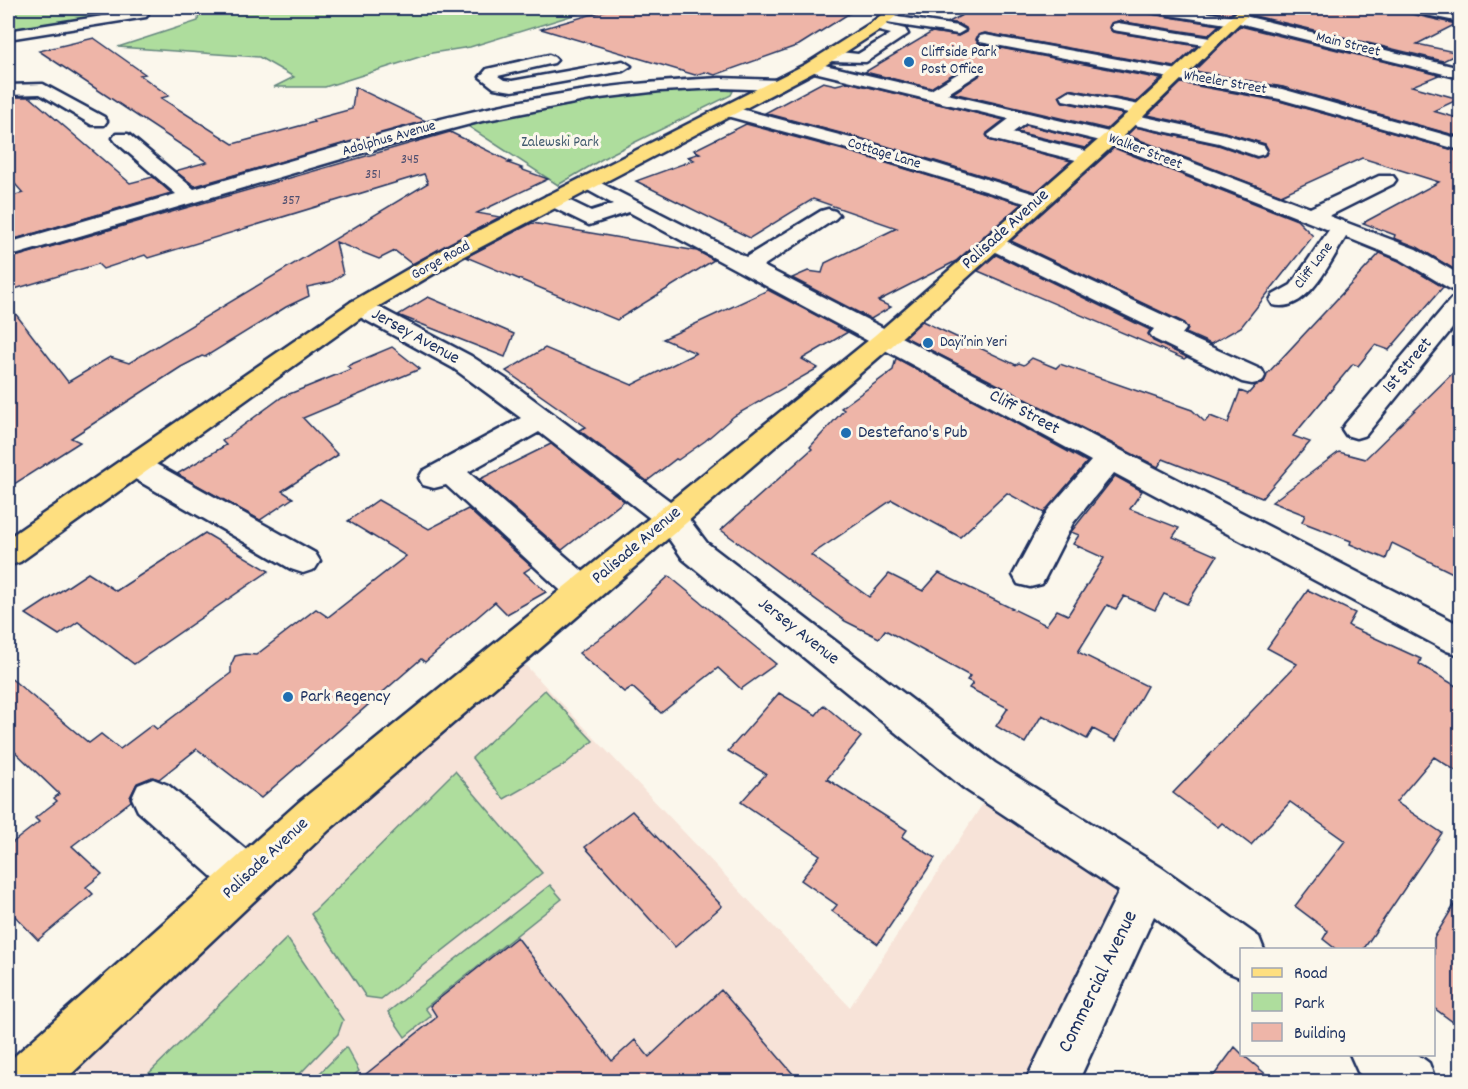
<svg xmlns="http://www.w3.org/2000/svg" width="1468" height="1089" font-family="Dekko,sans-serif">
<rect width="100%" height="100%" fill="#fbf7ec"/>
<filter id="ink" filterUnits="userSpaceOnUse"><feTurbulence type="fractalNoise" baseFrequency=".0167" numOctaves="2"/><feDisplacementMap in="SourceGraphic" scale="12" xChannelSelector="R" yChannelSelector="G"/><feConvolveMatrix kernelMatrix="1 2 1 2 8 2 1 2 1" color-interpolation-filters="sRGB"/></filter>
<g filter="url(#ink)">
<path fill="#f7e3d8" d="M512,651L850,1007L995,785L1146,883L1051,1081L24,1082Z"/>
<path fill="#aedd9d" stroke="#64867e" stroke-width="1.5" d="M8,8H586L580,13L470,47L432,53L325,87H274L294,77L259,57L118,47L198,21L199,9H153L8,35Z
M710,88L733,91L731,95L609,155L558,185L466,125L630,94Z
M545,690L593,741L564,765L504,799L472,758Z
M455,771L542,873L381,999L366,997L311,914Z
M550,885L562,899L425,1008L431,1016L405,1037L388,1012Z
M287,938L343,1020L338,1034L293,1081H141Z
M346,1047L359,1071L347,1081H312Z"/>
<path fill="#eeb5a8" stroke="#1b2f5e" stroke-width="1.5" d="M614,8H858L799,45L715,75L705,72L695,75L541,29Z
M975,8H1142L1151,14L1219,25L1208,35L1118,21L1111,23L1109,28L1113,32L1197,46L1174,67L985,33L978,35L976,40L980,44L1161,79L1136,102L1069,89L1059,95L1063,102L1123,114L1107,129L953,93L979,76L981,71L977,67H964L931,88L865,72L932,32L958,36L966,32V28L959,24L949,22Z
M1186,8H1238L1230,14Z
M1257,8H1403L1407,13L1456,24L1417,44L1459,53L1443,61L1251,15Z
M1240,26L1439,75L1412,86L1459,99L1433,111L1461,119V137L1283,87L1194,71Z
M94,38L145,74L140,75L169,96L161,98L233,144L314,122L312,120L352,109L355,87L426,121L195,186L175,171L207,162L39,51Z
M823,82L836,85L848,82L1004,120L987,133L989,140L1071,161L1036,192L863,139L765,113Z
M1181,83L1279,101L1461,152V267L1457,271L1417,247L1394,238L1395,235L1363,223L1439,182L1362,158L1281,195L1127,135L1135,127L1218,145L1256,158L1266,155L1268,149L1265,144L1224,132L1148,115Z
M8,97H30L130,183L153,177L171,193L8,241V197L23,193L8,176Z
M746,124L847,151L1021,204L956,261L878,301L891,307L871,319L792,278L808,271L822,273L825,263L897,228L813,199L750,238L636,181L694,160L688,157L700,153L694,150Z
M1026,125L1093,141L1085,148L1017,132Z
M450,132L511,162L508,163L522,168L520,169L548,179L477,213L500,217L412,264L395,251L379,259L336,242L343,274L331,282L307,287L309,296L286,307L205,357L202,356L181,367L71,438L80,442L8,488V304L68,382L110,357L129,363L428,183L424,174L148,258L145,255L103,269L98,264L8,291V259Z
M1114,148L1297,220L1313,236L1241,327L1211,344L1186,333L1188,329L1183,322L1011,241Z
M532,223L697,251L714,260L617,320L466,257Z
M1380,253L1399,261L1443,287L1389,350L1375,345L1358,366L1353,364L1293,436L1310,442L1262,498L1163,459L1158,467L905,337L922,321L1016,365L1019,363L1024,365L1032,358L1056,368L1060,364L1192,410L1205,422L1210,416L1228,423L1240,391L1248,394L1256,385L1264,383L1267,374Z
M996,255L1150,330L1148,334L1153,341L1187,357L1184,359L978,271Z
M768,290L848,332L802,359L818,368L734,416L705,441L678,460L676,459L647,481L579,430L586,427L506,371L545,348L632,385L696,353L663,339Z
M428,297L514,334L505,357L398,315Z
M392,347L420,369L303,418L338,455L282,491L293,498L260,520L177,474L226,445L222,441L282,397L351,369L347,366Z
M896,358L1087,462L1044,513L1007,493L960,537L892,500L811,555L869,597L889,574L923,591L939,573L1046,625L1057,610L1068,615L1104,558L1073,544L1079,535L1071,532L1115,476L1142,491L1130,509L1179,528L1173,537L1217,556L1187,604L1164,594L1155,610L1124,596L1116,609L1107,605L1078,652L1147,686L1116,741L1093,729L1087,739L1042,715L1025,743L996,726L1008,708L969,688L973,683L967,680L970,676L885,630L879,638L845,621L721,530L812,449L810,447L844,410L841,408L893,370Z
M1461,365V577L1392,543L1386,559L1350,544L1351,541L1302,522L1305,515L1272,502L1339,452L1365,459Z
M551,444L624,501L562,550L480,479Z
M378,500L429,529L468,509L532,567L524,572L546,592L507,614L495,602L425,662L421,659L261,798L197,749L159,779L152,777L137,783L130,797L131,801L72,846L102,874L86,887L93,894L38,940L8,909V846L39,822L35,818L57,801L54,798L59,794L8,745V676L89,743L101,734L120,749L152,725L157,729L231,673V665L235,656L245,654L256,655L316,609L328,617L406,556L348,521Z
M205,533L269,571L134,664L78,622L59,635L26,614L88,573L116,591Z
M669,576L776,664L741,689L718,668L661,713L632,687L624,692L579,653L611,630Z
M1308,590L1355,613L1348,625L1351,627L1421,659L1419,664L1461,689V774L1434,757L1396,802L1442,833L1363,950H1337L1323,939L1328,931L1295,906L1345,841L1290,802L1251,845L1222,823L1218,827L1173,793L1297,664L1267,648Z
M779,693L816,715L824,705L861,737L827,779L907,830L902,837L935,858L878,944L832,911L837,905L801,880L820,855L741,802L766,774L728,751Z
M632,811L722,906L675,947L585,847Z
M1461,894V1028L1434,1008V938Z
M517,937L612,1061L635,1040L649,1057L721,990L800,1082H356L437,1017L430,1006Z
M1235,1047L1242,1054L1275,1082H1209Z"/>
<g fill="none" stroke-linecap="round" stroke-linejoin="round">
<defs>
<path id="minor" d="M1144,8H1174L1230,16L1236,14L1460,68V78L1239,23L1233,25L1151,12Z
M1405,8H1429L1460,14V22L1407,11Z
M141,10L146,11L148,14L146,17L8,39V31Z
M885,15L958,26L965,30L958,34L880,22L878,19Z
M876,22L905,29L908,34L866,62L830,61L822,56L830,51L858,54L891,34L871,29L869,26Z
M1118,23L1210,38L1217,42L1210,46L1113,30L1111,27L1113,24Z
M985,35L1282,89L1460,139V150L1280,99L980,42L978,39L980,36Z
M549,55L554,57L557,60L554,63L498,76L504,80L512,81L623,61L631,66L623,71L512,91L494,88L480,77L487,69Z
M812,62L931,90L965,69H977L979,72L977,75L947,94L1117,134L1310,208L1379,176H1393L1396,180L1393,184L1329,216L1416,249L1460,275V292L1452,290L1400,259L1346,237C1330,261 1308,314 1273,305L1270,300L1273,295L1291,285L1329,230L1105,142L1026,123L1012,133L1095,153L1097,157L1095,161L1088,163L991,139L988,135L1009,119L806,70L804,67Z
M720,78L780,80L788,85L780,90L720,88L660,91L600,98L482,121L372,150L8,257V243L176,194L116,142L113,138L116,134H128L194,189C328,150 463,106 601,88C641,83 680,80 720,78Z
M43,84L104,117L107,121L104,125H92L40,94L8,95V85Z
M1069,91L1139,105L1145,106L1148,110L1145,114L1139,115L1063,100L1061,96Z
M729,106L862,141L1045,197L1048,201L1045,205L1038,207L1031,205L848,149L723,115L720,111L723,107Z
M1131,114L1224,134L1264,146L1266,150L1264,154L1257,156L1219,143L1125,123L1122,119L1125,115Z
M589,177L746,257L821,211L828,209L835,211L839,215L835,219L763,266L1460,625V655L1447,651L1114,473L1073,523L1042,584L1030,587L1018,584L1013,575L1048,510L1091,461L629,212L589,225L546,204L543,200L546,196L553,194L560,196L591,211L613,204L582,187L579,183L582,179Z
M993,235L1182,324L1186,329L1182,334L1262,370L1265,376L1262,382L1252,384L1242,382L1154,339L1150,334L1154,329L985,247L982,242L985,237Z
M1460,297V319L1366,435L1356,438L1346,435L1342,429L1346,423L1451,299Z
M360,300L369,302L471,356L506,379L682,510L707,543L995,763L1162,868L1259,937L1264,950H1242V978L1225,971L1154,916L1078,1082H1025L1119,891L965,789L683,559L660,526L539,432L468,472L595,582L600,591L595,600L583,604L571,600L446,485L434,488L423,485L419,478L423,471L521,418L453,368L351,312L348,307L351,302Z
M134,455L145,458L315,553L320,561L315,569L303,573L291,569L123,472L119,465L123,458Z
M153,779L168,785L262,863L269,878L262,893L246,899L230,893L138,811L132,798L138,785Z
M1350,1054H1417L1429,1063L1436,1082H1369L1358,1072Z"/>
<path id="major" d="M890,8H905L881,29L818,70L462,257L369,312L20,562L8,566V538L351,302L446,247L806,64L871,23Z
M1241,8H1255L1117,142L893,345L329,830L63,1082H8V1062L299,802L875,335L1105,134Z"/>
</defs>
<use href="#minor" stroke="#1b2f5e" stroke-width="5"/>
<use href="#major" stroke="#1b2f5e" stroke-width="5"/>
<use href="#minor" fill="#fbf7ec" fill-rule="evenodd"/>
<use href="#major" fill="#fedf80" fill-rule="evenodd"/>
</g>
</g>
<g fill="#1f6fb2" stroke="#fbf7ec" stroke-width="2">
<circle cx="909" cy="62" r="6"/>
<circle cx="928" cy="343" r="6"/>
<circle cx="846" cy="433" r="6"/>
<circle cx="288" cy="697" r="6"/>
</g>
<g text-anchor="middle" dominant-baseline="central" stroke-width="6" stroke-linejoin="round" paint-order="stroke">
<g font-size="14" fill="#505070">
<text x="410" y="160">345</text>
<text x="373" y="175">351</text>
<text x="291" y="201">357</text>
</g>
<g font-size="15" fill="#1b2f5e" stroke="#fbf7ec">
<text transform="translate(1348 45) rotate(14)">Main Street</text>
<text transform="translate(1225 83) rotate(10)">Wheeler Street</text>
<text transform="translate(389 139) rotate(-16)">Adolphus Avenue</text>
<text transform="translate(1145 152) rotate(21)">Walker Street</text>
<text transform="translate(884 154) rotate(17)">Cottage Lane</text>
<text transform="translate(441 261) rotate(-29)">Gorge Road</text>
<text transform="translate(1314 266) rotate(-53)">Cliff Lane</text>
</g>
<g font-size="15" fill="#1b2f5e" stroke="#fbf7ec" text-anchor="start">
<text x="921" y="53">Cliffside Park<tspan x="921" dy="17">Post Office</tspan></text>
<text x="940" y="343">Dayi’nin Yeri</text>
</g>
<g font-size="15" fill="#405a6e" stroke="#fbf7ec">
<text x="560" y="143">Zalewski Park</text>
</g>
<g font-size="18" fill="#1b2f5e" stroke="#fbf7ec">
<text transform="translate(1006 230) rotate(-42)">Palisade Avenue</text>
<text transform="translate(415 337) rotate(29)">Jersey Avenue</text>
<text transform="translate(1408 366) rotate(-50)">1st Street</text>
<text transform="translate(1024 413) rotate(28)">Cliff Street</text>
<text transform="translate(637 546) rotate(-40)">Palisade Avenue</text>
<text transform="translate(798 632) rotate(38)">Jersey Avenue</text>
<text transform="translate(266 859) rotate(-43)">Palisade Avenue</text>
</g>
<g font-size="18" fill="#1b2f5e" stroke="#fbf7ec" text-anchor="start">
<text x="858" y="433">Destefano's Pub</text>
<text x="300" y="697">Park Regency</text>
</g>
<g font-size="21" fill="#1b2f5e" stroke="#fbf7ec">
<text transform="translate(1099 982) rotate(-64)">Commercial Avenue</text>
</g>
</g>
<rect width="1468" height="1089" fill="none" stroke="#fbf7ec" stroke-width="30"/>
<rect x="15" y="15" width="1438" height="1059" fill="none" stroke="#1b2f5e" stroke-width="2" filter="url(#ink)"/>
<rect x="1240" y="948" width="195" height="108" fill="#fbf7ec" stroke="#a1a7b3" stroke-width="1.5"/>
<rect x="1252" y="968" width="30" height="9" fill="#fedf80" stroke="#a1a7b3" stroke-width="1.5"/>
<text x="1294" y="978" font-size="18" fill="#1b2f5e">Road</text>
<rect x="1252" y="993" width="30" height="18" fill="#aedd9d" stroke="#a1a7b3" stroke-width="1.5"/>
<text x="1294" y="1008" font-size="18" fill="#1b2f5e">Park</text>
<rect x="1252" y="1023" width="30" height="18" fill="#eeb5a8" stroke="#a1a7b3" stroke-width="1.5"/>
<text x="1294" y="1038" font-size="18" fill="#1b2f5e">Building</text>
</svg>
